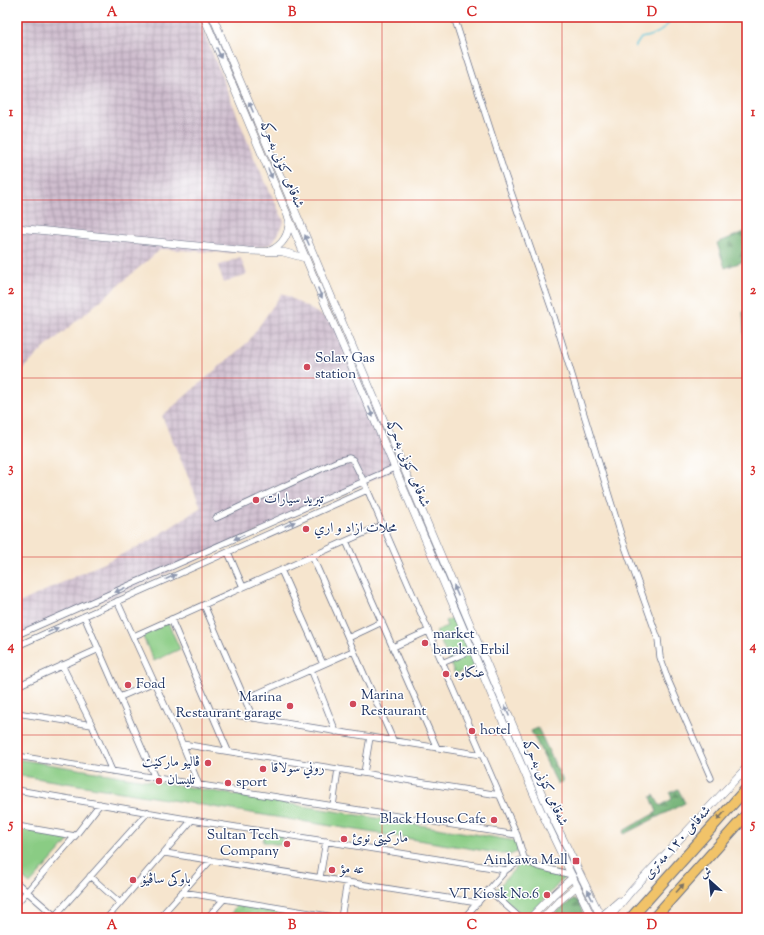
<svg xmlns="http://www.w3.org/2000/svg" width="764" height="935" font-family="'Sorts Mill Goudy',Amiri,serif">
<defs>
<pattern id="industrial-grid" width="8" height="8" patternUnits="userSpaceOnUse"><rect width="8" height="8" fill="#cfbdce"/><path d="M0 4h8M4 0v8" fill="none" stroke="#a79aaa"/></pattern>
<pattern id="forest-firs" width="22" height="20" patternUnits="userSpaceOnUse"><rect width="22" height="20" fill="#6fb072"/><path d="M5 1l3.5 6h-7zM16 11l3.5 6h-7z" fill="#5a9061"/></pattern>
<pattern id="garden-furrows" width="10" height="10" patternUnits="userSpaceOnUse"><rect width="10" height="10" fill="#8acc84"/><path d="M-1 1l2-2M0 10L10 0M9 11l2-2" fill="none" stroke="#70a66f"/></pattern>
</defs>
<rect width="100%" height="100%" fill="#fff"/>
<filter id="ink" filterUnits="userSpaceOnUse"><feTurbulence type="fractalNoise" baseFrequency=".025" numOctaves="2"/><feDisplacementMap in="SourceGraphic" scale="8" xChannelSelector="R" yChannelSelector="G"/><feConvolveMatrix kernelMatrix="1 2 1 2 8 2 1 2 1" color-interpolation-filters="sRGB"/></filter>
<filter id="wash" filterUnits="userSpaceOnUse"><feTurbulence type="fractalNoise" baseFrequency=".012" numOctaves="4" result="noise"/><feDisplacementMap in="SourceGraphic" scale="16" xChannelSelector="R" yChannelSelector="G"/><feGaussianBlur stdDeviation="0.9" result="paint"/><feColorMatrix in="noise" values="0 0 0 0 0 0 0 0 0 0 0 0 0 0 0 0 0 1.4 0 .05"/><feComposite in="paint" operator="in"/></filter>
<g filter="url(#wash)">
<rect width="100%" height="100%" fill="#f6e5ce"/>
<path fill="url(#industrial-grid)" d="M17,17H198L255,160L284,221L272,244L230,253L161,249L40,352L17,376Z
M240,257L247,274L224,283L218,266Z
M282,293L335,323L398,468L186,565L17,638V604L150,541L201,507L162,416L248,342Z"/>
<path fill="#8acc84" stroke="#527e71" d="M455,617L476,665L455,674L436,631L447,626L445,621Z
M168,623L180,649L154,661L142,635Z
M17,759L516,841L519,849L517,852L510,855L17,775Z
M17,828L71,838L30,884L17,873Z
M265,831L283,833L281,845L263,842Z
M518,865L567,874L528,918H526L495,891Z"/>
<path fill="url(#forest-firs)" stroke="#457068" d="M747,231V260L725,268L717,243Z
M747,311V363H746L743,312Z
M538,728L563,781L558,785L531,731Z
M678,789L685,803L624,834L623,831L657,812L651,797L654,795L660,806L672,799L670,793Z
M573,899L578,901L585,918H550L555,913Z"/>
<path fill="url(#garden-furrows)" stroke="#527e71" d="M236,905L300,915L297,918H229Z"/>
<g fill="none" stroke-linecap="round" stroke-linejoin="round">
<path stroke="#5fc7dc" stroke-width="1.5" d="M635,47L641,38C656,35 665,31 672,17"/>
</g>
</g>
<g filter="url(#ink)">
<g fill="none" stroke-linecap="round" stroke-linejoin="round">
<defs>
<path id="minor" d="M454,17L505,175L551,307L622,538L658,639L660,657L668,680L711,778
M216,518L338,461L349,458L353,460L364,482L517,835L524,858L537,866L572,875
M346,541L437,748
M228,552L243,587
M312,556L393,740
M281,570L323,664
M117,601L181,741L199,785
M204,605L253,718
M84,616L155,778
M171,619L228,751
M17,635L394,468
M134,636L382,525
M348,638L382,622
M17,646L367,490
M393,647L428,631
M442,663L472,650
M62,665L92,725L112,771
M311,669L336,732
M17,686L99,649
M120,697L154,682
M245,699L353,651
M210,711L482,755
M17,713L92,725
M182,744L499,795
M17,756L517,835
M364,773L370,737
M17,790L192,820L506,870
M333,806L338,769
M17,826L75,836
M165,853L478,903
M90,876L120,903
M320,877L326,841
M17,883L55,916
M489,890L520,918
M182,892L340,918
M17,903L75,836L100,804
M213,911L220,918
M53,918L148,812
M107,918L192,820
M159,918L211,860
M207,918L224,899
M341,918L347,882
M464,918L506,870L524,858"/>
<path id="tertiary" d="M204,17L336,330L541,811L592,918
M213,17L547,806L600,915L604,918
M17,228L248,251L283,252L305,258
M270,251C283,245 289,235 289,221
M602,916L619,901
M530,918L553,895L573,877
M543,918L560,900L577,886
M609,918L633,889L747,767"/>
<path id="motorway" d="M631,918L747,788
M654,918L747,814"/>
</defs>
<use href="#minor" stroke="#686f85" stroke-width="7"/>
<use href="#tertiary" stroke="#686f85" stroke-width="8"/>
<use href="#motorway" stroke="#686f85" stroke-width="12"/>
<use href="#minor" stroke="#fff" stroke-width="5.5"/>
<use href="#tertiary" stroke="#fff" stroke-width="7"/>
<use href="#motorway" stroke="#f1c369" stroke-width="10"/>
</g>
<defs><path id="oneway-solid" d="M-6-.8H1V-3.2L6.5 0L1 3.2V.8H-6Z"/></defs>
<g fill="#8d97ae">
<use href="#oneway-solid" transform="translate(219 53) rotate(67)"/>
<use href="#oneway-solid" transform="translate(251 107) rotate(-113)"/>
<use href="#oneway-solid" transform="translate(270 173) rotate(67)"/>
<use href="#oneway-solid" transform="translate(307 240) rotate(-113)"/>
<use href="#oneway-solid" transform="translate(320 293) rotate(67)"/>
<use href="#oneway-solid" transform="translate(371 412) rotate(67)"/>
<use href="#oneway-solid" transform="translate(290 524) rotate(-24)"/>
<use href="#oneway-solid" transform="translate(239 537) rotate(156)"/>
<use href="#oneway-solid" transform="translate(171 577) rotate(-24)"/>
<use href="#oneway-solid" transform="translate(120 590) rotate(156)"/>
<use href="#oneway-solid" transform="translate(456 591) rotate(-113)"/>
<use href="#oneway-solid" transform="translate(53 630) rotate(-24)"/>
<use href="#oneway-solid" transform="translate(507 711) rotate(-113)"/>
<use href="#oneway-solid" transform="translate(590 895) rotate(-116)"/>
</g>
<g fill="#7b7263">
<use href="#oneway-solid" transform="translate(721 816) rotate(132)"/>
<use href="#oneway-solid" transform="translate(680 888) rotate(-48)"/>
</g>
</g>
<path fill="none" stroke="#d62828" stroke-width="1" stroke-opacity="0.55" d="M202,17V918M382,17V918M562,17V918M17,200H747M17,378H747M17,557H747M17,735H747"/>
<g fill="#d1495b" stroke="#fff" stroke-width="1.5">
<circle cx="307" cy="367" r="4"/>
<circle cx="256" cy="500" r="4"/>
<circle cx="306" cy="529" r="4"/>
<circle cx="425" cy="643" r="4"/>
<circle cx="446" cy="674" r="4"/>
<circle cx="128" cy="685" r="4"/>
<circle cx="353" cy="704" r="4"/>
<circle cx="290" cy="706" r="4"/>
<circle cx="472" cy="731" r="4"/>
<circle cx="208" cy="763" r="4"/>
<circle cx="263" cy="769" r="4"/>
<circle cx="159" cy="781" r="4"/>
<circle cx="228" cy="783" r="4"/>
<circle cx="494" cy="820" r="4"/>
<circle cx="344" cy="839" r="4"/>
<circle cx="287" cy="844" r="4"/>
<rect x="572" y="857" width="8" height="8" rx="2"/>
<circle cx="332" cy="870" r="4"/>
<circle cx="133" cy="880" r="4"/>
<circle cx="547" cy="895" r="4"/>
</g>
<g text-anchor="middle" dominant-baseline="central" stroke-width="3" stroke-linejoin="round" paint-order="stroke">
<g font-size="14" fill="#1b2f5e" stroke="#fff">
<text transform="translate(281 165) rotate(67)">شەقامی کۆنی بەحرکە</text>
<text transform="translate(407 464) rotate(67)">شەقامی کۆنی بەحرکە</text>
<text transform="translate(544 783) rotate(66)">شەقامی کۆنی بەحرکە</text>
<text transform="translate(678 843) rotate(-48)">شەقامی ١٢٠ مەتری</text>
</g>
<g font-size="14" fill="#1b2f5e" stroke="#fff" text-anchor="start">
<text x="315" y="359">Solav Gas<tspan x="315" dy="16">station</tspan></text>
<text x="264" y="500">تبريد سيارات</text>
<text x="314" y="529">محلات ازاد و اري</text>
<text x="433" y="635">market<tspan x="433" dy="16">barakat Erbil</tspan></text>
<text x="454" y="674">عنكاوه</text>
<text x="136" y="685">Foad</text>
<text x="361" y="696">Marina<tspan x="361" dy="16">Restaurant</tspan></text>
<text x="282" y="698" text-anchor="end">Marina<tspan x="282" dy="16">Restaurant garage</tspan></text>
<text x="480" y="731">hotel</text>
<text x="200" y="763" text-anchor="end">ڤالیو مارکێت</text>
<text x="271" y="769">روني سولاقا</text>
<text x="167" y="781">تليسان</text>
<text x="236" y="783">sport</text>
<text x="486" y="820" text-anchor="end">Black House Cafe</text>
<text x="279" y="836" text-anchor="end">Sultan Tech<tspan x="279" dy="16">Company</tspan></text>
<text x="352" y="839">مارکیتی نوئ</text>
<text x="568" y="861" text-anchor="end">Ainkawa Mall</text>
<text x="340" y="870">عه مؤ</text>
<text x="141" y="880">باوکی ساڤیۆ</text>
<text x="539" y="895" text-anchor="end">VT Kiosk No.6</text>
</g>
</g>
<rect width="764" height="935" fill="none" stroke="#fff" stroke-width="44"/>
<g transform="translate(710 881) rotate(333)" stroke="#ffffff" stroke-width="3" paint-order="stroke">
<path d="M0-3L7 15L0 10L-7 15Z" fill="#1b2f5e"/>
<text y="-6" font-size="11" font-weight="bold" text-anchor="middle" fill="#1b2f5e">ش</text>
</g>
<rect x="22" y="22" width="720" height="891" fill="none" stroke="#d62828" stroke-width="1.5"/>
<g font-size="13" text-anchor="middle" font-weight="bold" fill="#d62828">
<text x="112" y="16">A</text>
<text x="292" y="16">B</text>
<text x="472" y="16">C</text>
<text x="652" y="16">D</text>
<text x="11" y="116">1</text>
<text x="753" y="116">1</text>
<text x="11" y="294">2</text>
<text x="753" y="294">2</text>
<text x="11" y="472">3</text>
<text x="753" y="472">3</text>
<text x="11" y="650">4</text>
<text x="753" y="650">4</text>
<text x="11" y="828">5</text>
<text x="753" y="828">5</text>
<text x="112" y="929">A</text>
<text x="292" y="929">B</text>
<text x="472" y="929">C</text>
<text x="652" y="929">D</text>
</g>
</svg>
